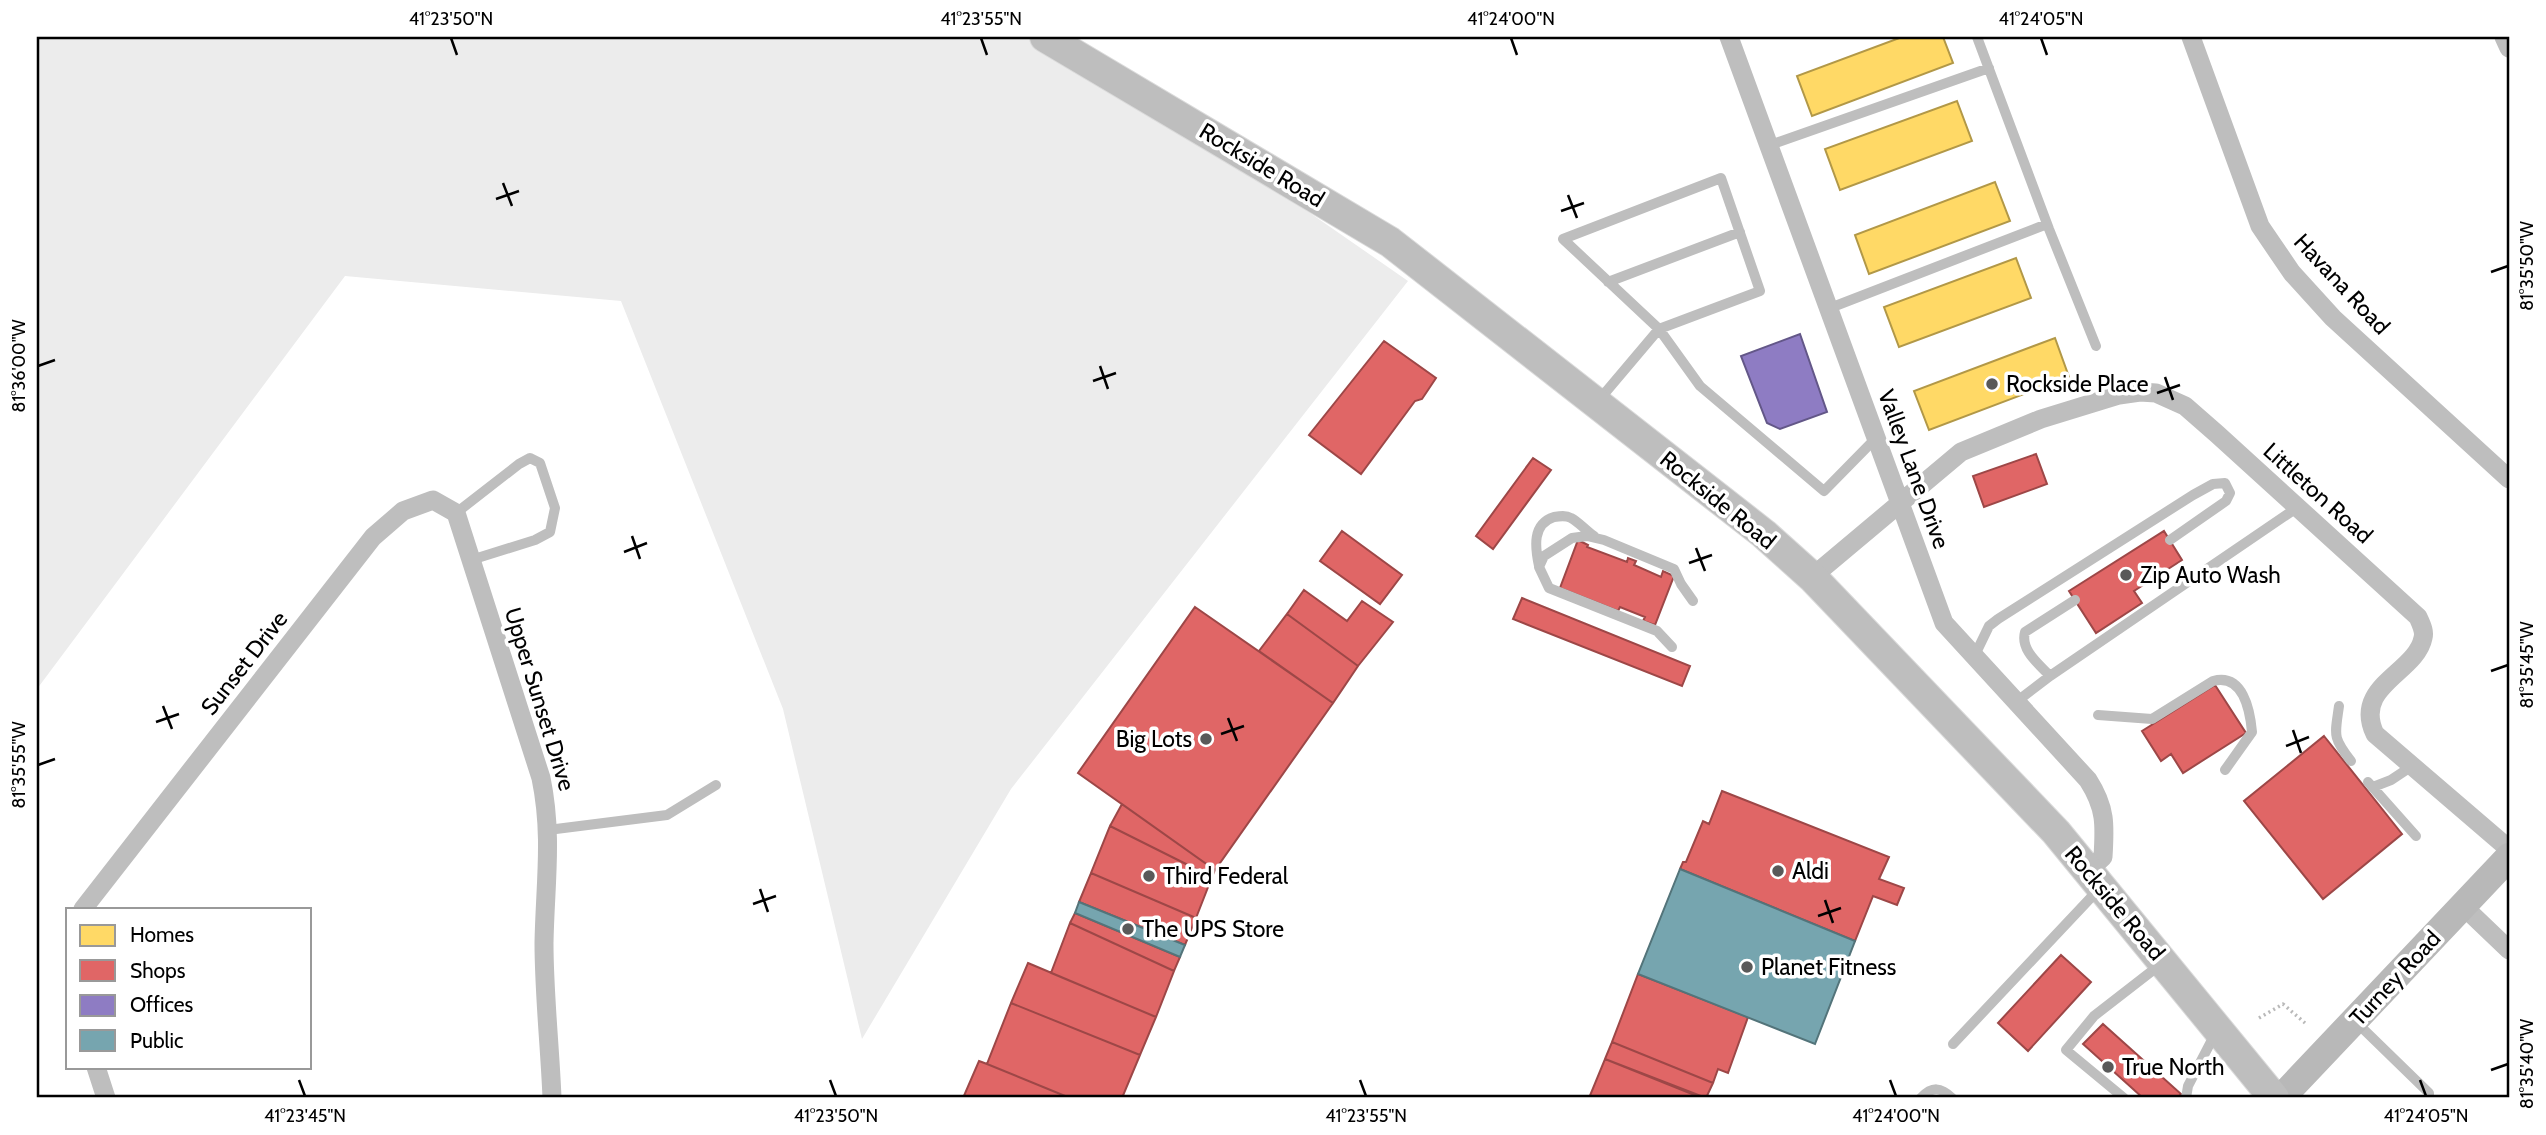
<svg xmlns="http://www.w3.org/2000/svg" width="2546" height="1135" font-family="Cabin,sans-serif">
<rect width="100%" height="100%" fill="#fff"/>
<path fill="#ececec" d="M37,37H1045L1123,83L1408,281L1011,789L862,1039L783,709L621,301L345,276L37,689Z"/>
<path fill="#ffd966" stroke="#b29847" stroke-width="2" d="M1902,37H1943L1953,63L1812,116L1797,76Z
M1957,101L1972,141L1840,190L1825,149Z
M1995,182L2010,221L1869,274L1855,235Z
M2016,258L2031,298L1899,347L1884,307Z
M2055,338L2069,377L1929,430L1914,391Z"/>
<path fill="#e06666" stroke="#9d4747" stroke-width="2" d="M1384,341L1436,378L1422,399L1415,401L1361,474L1309,435Z
M2036,454L2047,484L1984,507L1973,476Z
M1533,458L1551,470L1493,549L1476,536Z
M1342,531L1402,575L1380,604L1320,561Z
M2164,531L2182,560L2134,591L2142,603L2096,633L2069,591Z
M1578,540L1588,545L1587,547L1627,562L1628,558L1636,561L1634,565L1661,577L1663,571L1674,576L1655,625L1643,621L1645,617L1620,607L1618,611L1560,588Z
M1304,590L1347,621L1362,601L1393,622L1358,666L1287,614Z
M1522,598L1690,666L1682,686L1513,619Z
M1195,607L1333,703L1215,870L1078,773Z
M1287,614L1358,666L1333,703L1259,651Z
M2215,685L2246,733L2183,773L2171,754L2161,761L2142,731Z
M2324,736L2402,834L2323,899L2244,801Z
M1722,791L1889,857L1879,879L1904,888L1897,905L1873,896L1855,941L1680,869L1683,862H1686L1703,821L1709,824Z
M1122,804L1215,870L1212,877L1110,826Z
M1110,826L1212,877L1196,918L1091,873Z
M1091,873L1196,918L1185,945L1079,902Z
M1075,913L1180,957L1174,971L1070,923Z
M1070,923L1174,971L1156,1017L1051,973Z
M2061,955L2091,982L2028,1051L1998,1023Z
M1028,963L1156,1017L1140,1055L1011,1003Z
M1638,974L1748,1017L1728,1073L1718,1069L1713,1083L1612,1042Z
M1011,1003L1140,1055L1122,1098H1070L987,1064Z
M2103,1024L2181,1094L2177,1098H2143L2083,1044Z
M1612,1042L1713,1083L1706,1098L1605,1059Z
M1605,1059L1702,1098H1589Z
M979,1061L987,1064L1070,1098H963Z"/>
<path fill="#8e7cc3" stroke="#635788" stroke-width="2" d="M1800,334L1827,412L1780,429L1767,423L1741,356Z"/>
<path fill="#76a5af" stroke="#53747a" stroke-width="2" d="M1680,869L1855,941L1815,1044L1638,974Z
M1079,902L1185,945L1180,957L1075,913Z"/>
<g fill="none" stroke-linecap="round" stroke-linejoin="round">
<defs>
<path id="primary" d="M1045,37L1390,242L1764,534L1812,577L2056,832L2274,1098"/>
</defs>
<use href="#primary" stroke="#dbdbdb" stroke-width="32"/>
<path stroke="#b9b9b9" stroke-width="3.5" stroke-dasharray="2 3.5" stroke-linecap="butt" d="M2259,1018L2283,1004L2305,1023"/>
<path stroke="#bebebe" stroke-width="10" d="M1977,37L2049,229L2096,346
M1770,145L1989,68
M1608,282L1740,232
M1830,308L2047,224
M1599,400L1659,329L1760,291L1721,178L1563,239L1659,329L1700,386L1824,491L1877,437
M456,513L519,464L530,458L540,463L555,508L550,532L535,540L471,560
M1539,566C1535,547 1532,524 1554,517C1560,516 1566,515 1571,518C1579,522 1586,531 1594,536
M1672,647L1657,631L1549,588L1539,567L1544,556L1572,538L1587,536L1604,540L1674,569L1681,584L1693,601
M1974,657L1989,626L1998,619L2193,495L2213,484L2225,483L2230,493L2226,501L2170,540
M2050,676C2039,664 2020,650 2025,632L2075,600
M2016,702L2050,676L2298,507
M2339,706C2335,735 2332,737 2351,761
M2098,715L2152,719L2213,681C2243,673 2250,710 2252,732L2225,770
M2368,782L2416,836
M2373,787L2391,780L2412,766
M548,830L667,815L716,785
M2355,1021L2429,1093V1098
M1953,1044L2099,889
M1921,1098C1932,1086 1941,1087 1952,1098
M2124,1098L2066,1050L2094,1016L2161,964
M2186,1098L2188,1086L2216,1032"/>
<path stroke="#bebebe" stroke-width="19" d="M1729,37L1944,623L2088,780C2106,808 2105,825 2103,857L2089,870
M2191,37L2260,226L2292,273L2333,318L2509,479
M2504,37L2509,48
M1812,577L1961,452L2041,419L2119,395L2140,392L2156,393L2185,406L2217,434L2418,617C2421,624 2425,631 2423,638C2416,673 2352,686 2375,734L2509,849
M2463,906L2509,950
M83,909L373,537L403,511L433,500L456,513L541,778C553,836 545,885 544,943C544,994 550,1047 552,1098
M96,1067L106,1098"/>
<path stroke="#b8b8b8" stroke-width="28" d="M2281,1098L2509,857"/>
<use href="#primary" stroke="#bebebe" stroke-width="30"/>
</g>
<path fill="none" stroke="#000" stroke-width="2.5" d="M451,38L457,55M981,38L987,55M1511,38L1517,55M2041,38L2047,55M503,183L512,206M1568,195L1577,218M496,199L519,191M1561,211L1584,203M2491,272L2508,266M38,366L55,360M1100,366L1108,389M2165,377L2173,400M1093,381L1116,373M2157,393L2180,385M632,536L640,559M1696,548L1705,571M624,552L647,543M1689,563L1712,555M2491,671L2508,665M163,706L172,729M1228,718L1237,741M156,722L179,714M2293,730L2301,753M1221,734L1244,726M2286,746L2309,737M38,765L55,759M760,889L768,912M1825,900L1833,923M753,904L776,896M1818,916L1841,908M2491,1070L2508,1064M299,1080L305,1096M830,1080L836,1096M1360,1080L1366,1096M1890,1080L1896,1096M2420,1080L2426,1096"/>
<g fill="#595959" stroke="#fff" stroke-width="2.5">
<circle cx="1992" cy="384" r="7"/>
<circle cx="2126" cy="575" r="7"/>
<circle cx="1206" cy="739" r="7"/>
<circle cx="1778" cy="871" r="7"/>
<circle cx="1149" cy="876" r="7"/>
<circle cx="1128" cy="929" r="7"/>
<circle cx="1747" cy="967" r="7"/>
<circle cx="2108" cy="1067" r="7"/>
</g>
<g text-anchor="middle" dominant-baseline="central" stroke-width="7" stroke-linejoin="round" paint-order="stroke">
<g font-size="23" fill="#000" stroke="#fff">
<text transform="translate(1262 165) rotate(31)">Rockside Road</text>
<text transform="translate(2342 284) rotate(47)">Havana Road</text>
<text transform="translate(1914 469) rotate(70)">Valley Lane Drive</text>
<text transform="translate(2318 493) rotate(42)">Littleton Road</text>
<text transform="translate(1718 500) rotate(39)">Rockside Road</text>
<text transform="translate(244 663) rotate(-52)">Sunset Drive</text>
<text transform="translate(540 699) rotate(73)">Upper Sunset Drive</text>
<text transform="translate(2115 903) rotate(50)">Rockside Road</text>
<text transform="translate(2395 978) rotate(-47)">Turney Road</text>
</g>
<g font-size="23" fill="#000" stroke="#fff" text-anchor="start">
<text x="2006" y="384">Rockside Place</text>
<text x="2140" y="575">Zip Auto Wash</text>
<text x="1192" y="739" text-anchor="end">Big Lots</text>
<text x="1792" y="871">Aldi</text>
<text x="1163" y="876">Third Federal</text>
<text x="1142" y="929">The UPS Store</text>
<text x="1761" y="967">Planet Fitness</text>
<text x="2122" y="1067">True North</text>
</g>
</g>
<rect width="2546" height="1135" fill="none" stroke="#ffffff" stroke-width="77"/>
<rect x="66" y="908" width="245" height="161" fill="#ffffff" stroke="#999999" stroke-width="2"/>
<rect x="80" y="925" width="35" height="21" fill="#ffd966" stroke="#999999" stroke-width="2"/>
<text x="130" y="942" font-size="21" fill="#000000">Homes</text>
<rect x="80" y="960" width="35" height="21" fill="#e06666" stroke="#999999" stroke-width="2"/>
<text x="130" y="978" font-size="21" fill="#000000">Shops</text>
<rect x="80" y="995" width="35" height="21" fill="#8e7cc3" stroke="#999999" stroke-width="2"/>
<text x="130" y="1012" font-size="21" fill="#000000">Offices</text>
<rect x="80" y="1030" width="35" height="21" fill="#76a5af" stroke="#999999" stroke-width="2"/>
<text x="130" y="1048" font-size="21" fill="#000000">Public</text>
<rect x="38" y="38" width="2470" height="1058" fill="none" stroke="#000" stroke-width="2.5"/>
<g font-size="18" text-anchor="middle" fill="#000">
<text x="451" y="25">41°23'50"N</text>
<text x="981" y="25">41°23'55"N</text>
<text x="1511" y="25">41°24'00"N</text>
<text x="2041" y="25">41°24'05"N</text>
<text transform="translate(2527 266) rotate(-90)" y="6">81°35'50"W</text>
<text transform="translate(19 366) rotate(-90)" y="6">81°36'00"W</text>
<text transform="translate(2527 665) rotate(-90)" y="6">81°35'45"W</text>
<text transform="translate(19 765) rotate(-90)" y="6">81°35'55"W</text>
<text transform="translate(2527 1064) rotate(-90)" y="6">81°35'40"W</text>
<text x="305" y="1122">41°23'45"N</text>
<text x="836" y="1122">41°23'50"N</text>
<text x="1366" y="1122">41°23'55"N</text>
<text x="1896" y="1122">41°24'00"N</text>
<text x="2426" y="1122">41°24'05"N</text>
</g>
</svg>
